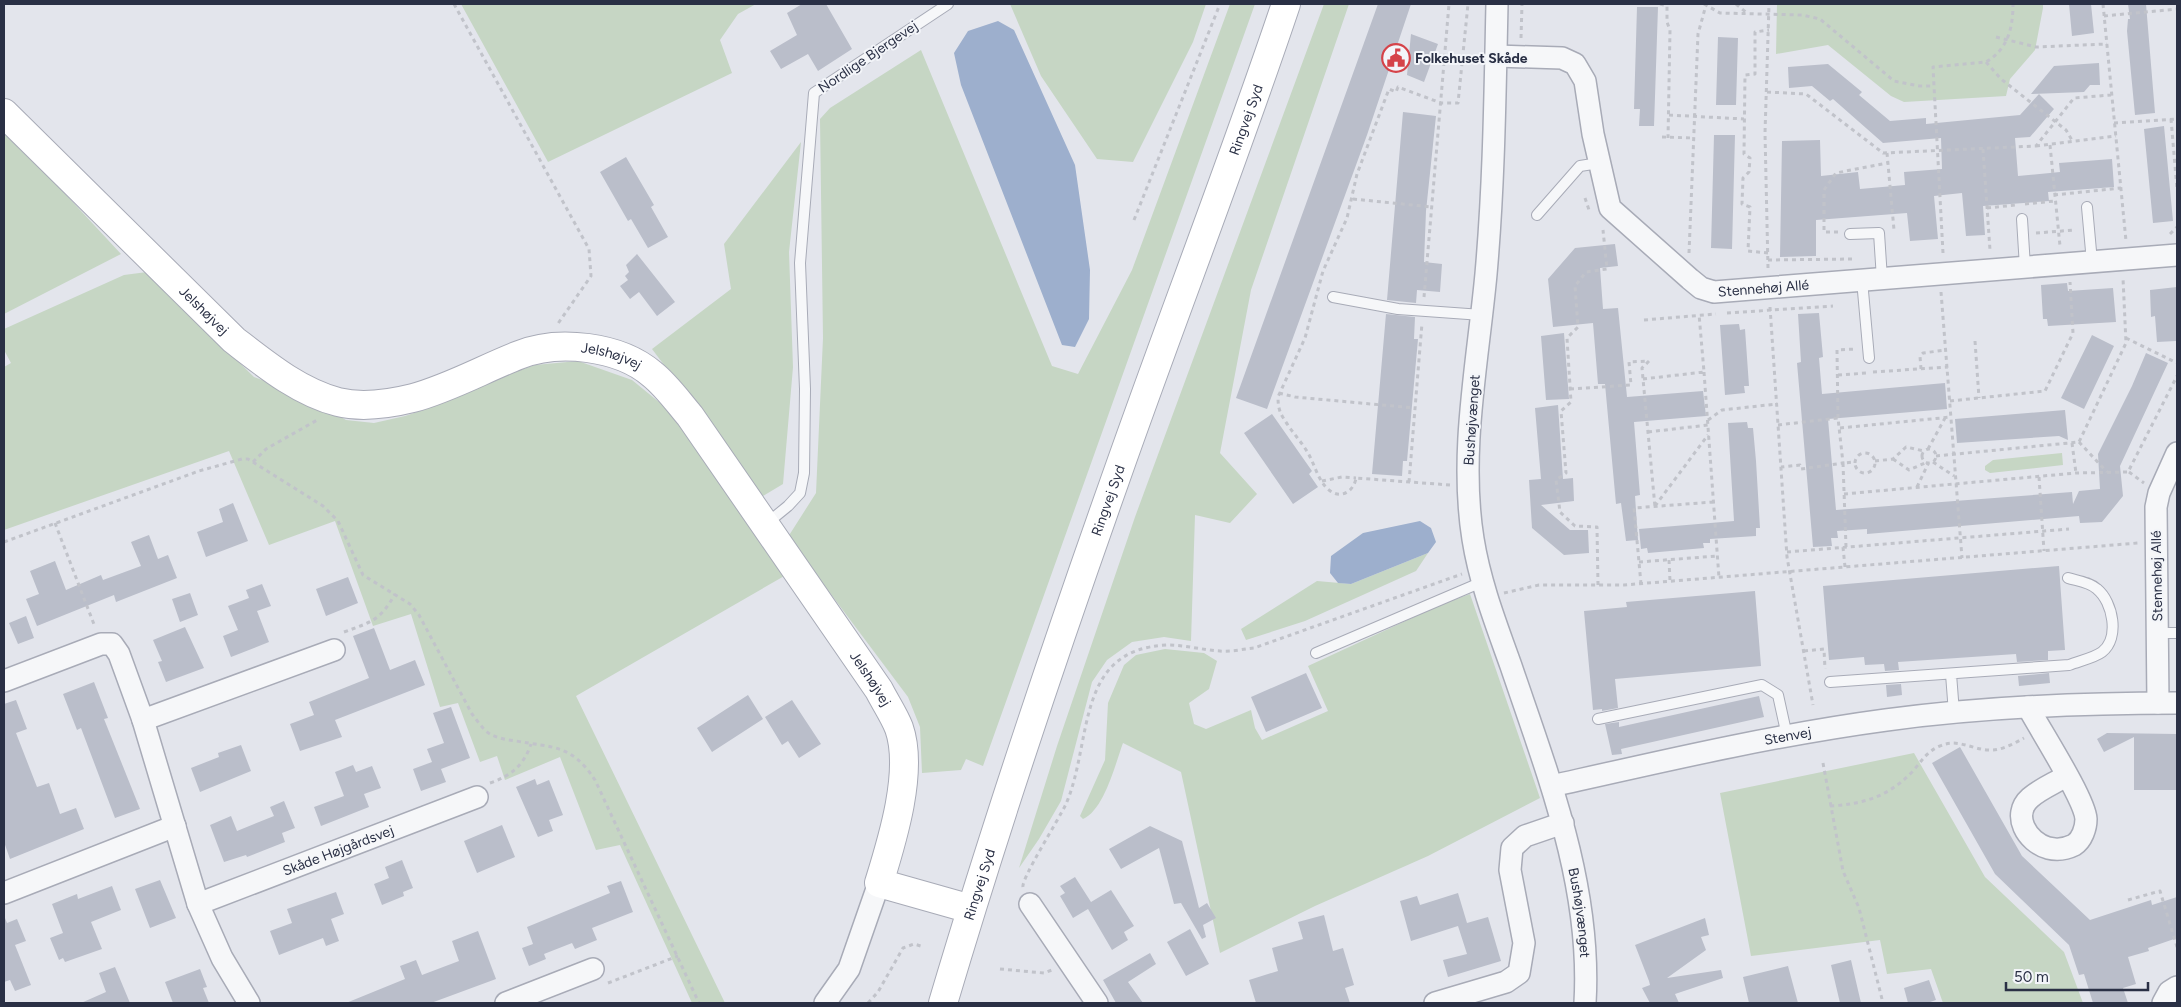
<svg xmlns="http://www.w3.org/2000/svg" width="2181" height="1007" font-family="Figtree,sans-serif">
<rect width="100%" height="100%" fill="#e3e5ec"/>
<path fill="#c6d6c4" d="M461,4H756L738,14L720,40L732,73L548,162Z
M1010,4H1206L1193,42L1133,162L1097,159L1041,76Z
M1230,4H1255L983,766L966,759L961,770L922,773L920,727L908,697L788,537L816,493L823,338L820,119L830,108L921,50L1052,366L1078,374L1132,270Z
M1324,4H1349L1251,290L1220,453L1257,494L1230,523L1195,515L1191,641L1164,637L1132,642L1107,660L1092,682L1061,801L1039,839L1019,868L1057,746L1135,517Z
M1777,4H2043V8L2035,50L2010,79L2006,96L1904,102L1891,96L1828,45L1776,54Z
M4,128L121,254L4,314Z
M801,142L789,252L793,367L783,484L763,496L652,349L731,289L724,244Z
M147,272L254,377L303,395L346,420L374,423L405,416L438,405L494,379L535,365L578,361L632,380L670,411L786,575L576,696L725,1003H692L620,845L596,850L560,757L505,780L497,756L480,762L458,703L440,707L411,614L373,626L335,521L269,545L229,451L4,530V367L11,363L4,350V329L124,275Z
M2062,453L2063,465L1990,473L1985,470V466L1993,460Z
M1428,553L1416,571L1305,621L1246,640L1241,629L1317,581L1351,584Z
M1470,594L1540,798L1428,856L1315,906L1220,953L1181,772L1123,743C1115,765 1104,810 1083,819L1080,816L1105,760L1108,703L1124,665L1136,655L1165,649L1204,653L1217,661L1209,689L1189,703L1194,724L1206,729L1251,710L1255,728L1262,740L1328,711L1308,666L1440,605Z
M1914,753L1985,877L2064,952L2083,1003H1943L1931,969L1887,974L1880,940L1751,956L1720,793Z"/>
<path fill="#9dafcd" d="M998,21L1014,30L1075,165L1090,270L1089,319L1075,347L1062,345L961,85L954,53L968,31Z
M1420,521L1431,528L1436,542L1428,553L1351,584L1338,583L1330,573L1331,556L1363,533Z"/>
<path fill="#babeca" d="M802,4H826L852,49L818,71L808,54L781,69L770,51L797,35L787,13Z
M1378,4H1411L1367,135L1267,409L1236,398Z
M2069,4H2091L2094,33L2072,36Z
M2128,4H2146L2155,113L2135,115L2127,31L2128,19H2130Z
M1637,7H1658L1654,126H1639L1640,109H1634Z
M1411,34L1438,44L1424,82L1407,75Z
M1718,37L1738,38L1736,105H1716Z
M2099,63L2100,85H2090L2084,92L2031,94L2054,66Z
M1828,64L1862,92L1859,95L1890,121L1926,118V124L2020,115L2039,94L2054,109L2030,137L2015,138L2018,176L2060,172L2059,163L2112,159L2114,187L2048,192L2049,201L1983,206L1985,235L1966,236L1962,193L1934,196L1938,239L1910,241L1907,213L1816,220V256L1780,257L1782,141L1820,140L1821,176L1858,172L1860,189L1905,185L1904,172L1942,169L1941,138L1883,143L1833,99L1830,101L1812,86L1789,88L1788,67Z
M1403,112L1436,116L1426,211L1424,262L1442,264L1440,292L1417,290L1416,303L1387,300Z
M2164,126L2173,221L2153,223L2144,129Z
M1714,135H1735L1732,249L1711,248Z
M626,157L654,205L651,207L668,237L648,248L631,219L628,221L600,172Z
M1615,244L1618,266L1600,268L1603,309L1618,308L1627,397L1703,391L1706,416L1634,422L1640,495L1635,496L1638,540L1626,541L1621,503L1616,504L1605,384H1598L1593,323L1553,327L1548,279L1575,248Z
M637,254L675,302L657,316L639,292L630,299L620,286L628,280L625,276L629,272L626,265Z
M2067,283L2068,291L2113,288L2116,322L2048,326L2047,319H2043L2041,285Z
M2177,287L2176,341L2157,342L2155,316L2151,317L2150,290Z
M1819,313L1823,357L1819,358L1822,394L1945,383L1947,409L1828,419L1836,510L2072,492L2073,504L2079,491L2100,489L2098,454L2132,386L2146,353L2168,363L2120,466L2123,496L2102,522L2080,523L2079,516L1867,534V529L1837,531L1838,538H1831L1832,546L1813,547L1797,363L1801,362L1798,314Z
M1386,314L1415,317L1414,339H1418L1407,461H1403L1402,476L1372,474Z
M1739,324L1740,330L1745,329L1749,386H1744L1745,393L1725,395L1720,325Z
M1564,333L1569,399L1546,400L1541,336Z
M2092,335L2114,346L2084,409L2061,398Z
M1558,405L1563,479L1573,478L1574,501L1541,505L1570,530H1588L1589,553L1564,555L1532,528L1529,480L1541,479L1535,408Z
M2065,410L2068,440L2059,436L1957,443L1955,419Z
M1272,414L1312,471L1309,474L1318,487L1293,504L1244,433Z
M1747,422L1748,428H1753L1756,461L1760,528H1756V536L1710,539V543H1703L1704,548L1648,553L1647,548L1641,549L1639,529L1734,521L1728,423Z
M233,503L248,541L206,557L197,532L223,522L219,509Z
M149,535L158,559L168,555L177,578L116,602L114,595L37,626L26,599L39,594L30,571L55,561L66,590L101,575L103,580L141,566L131,542Z
M2059,566L2065,650L2048,651V660L2017,662L2016,654L1898,662L1899,670L1885,671L1884,664L1865,665L1864,657L1829,660L1823,586Z
M348,577L358,603L326,616L316,589Z
M262,584L271,606L257,611L269,642L231,657L223,636L238,630L228,606L249,598L246,590Z
M1755,591L1761,666L1615,679L1618,708L1602,711V709L1593,710L1584,611L1627,607L1626,602Z
M190,593L198,615L180,622L172,599Z
M26,616L34,638L18,644L9,623Z
M185,627L204,668L166,682L158,662L162,661L153,640Z
M374,628L390,670L415,660L425,685L335,720L342,737L300,751L290,724L314,715L309,702L369,678L353,636Z
M1306,673L1322,708L1266,732L1251,697Z
M2049,673L2050,683L2019,686L2018,676Z
M94,682L108,718L104,719L140,809L115,818L81,728L77,730L63,694Z
M1901,684L1902,695L1887,697L1886,685Z
M748,695L763,719L712,752L697,728Z
M1759,696L1764,717L1621,749L1622,754L1612,755L1605,724L1619,722V727Z
M16,700L27,729L16,733L37,787L49,783L60,814L76,808L84,829L10,859L4,842V704Z
M792,700L821,744L799,758L788,741L782,745L765,717Z
M451,707L470,758L441,769L446,782L421,791L413,769L432,762L427,749L444,743L433,713Z
M2107,733L2177,734V790H2134V737L2104,752L2097,739Z
M241,745L251,771L200,792L191,768L219,757L218,753Z
M1960,747L2022,856L2090,920L2151,900L2152,905L2177,897V938L2148,948L2149,951L2128,957L2136,984L2123,988L2128,1003H2093L2084,974L2079,975L2069,945L1995,874L1932,763Z
M353,765L356,772L372,766L381,788L364,794L369,807L321,826L314,807L344,796L335,772Z
M535,779L537,785L549,780L563,815L549,820L553,831L538,837L516,787Z
M284,801L295,828L282,833L285,842L247,857L246,855L224,862L210,825L231,816L237,831L274,816L270,807Z
M502,825L515,857L477,873L464,841Z
M1150,826L1182,841L1199,908L1207,903L1216,918L1203,925L1206,937L1202,939L1181,903L1174,904L1159,848L1121,869L1109,849Z
M402,860L413,888L403,892L404,896L382,905L374,884L389,878L385,867Z
M1075,877L1091,902L1111,890L1134,926L1124,932L1128,940L1112,950L1088,909L1073,918L1060,896L1065,893L1060,886Z
M160,880L176,918L150,928L135,889Z
M621,881L633,912L592,928L597,940L575,949L572,943L544,954L546,959L529,966L522,948L533,944L527,927L610,893L607,886Z
M112,886L121,910L91,922L102,949L65,962L63,958L59,960L50,938L63,933L52,904L77,894L78,899Z
M336,892L344,914L331,919L339,941L326,946L323,938L279,955L270,931L292,923L287,909Z
M1458,893L1467,923L1488,917L1501,961L1448,977L1443,960L1467,954L1458,926L1411,941L1400,901L1417,896L1420,905Z
M1324,915L1333,951L1343,948L1354,985L1345,988L1350,1003H1256L1249,980L1278,971L1272,948L1303,939L1298,922Z
M5,918L7,923L17,919L26,941L15,945L31,985L15,991L10,980L4,982Z
M1705,918L1709,935L1701,937L1706,950L1667,978L1721,970L1723,978L1675,994L1679,1003H1650L1642,988L1650,985L1649,981L1635,945Z
M1190,929L1209,964L1186,976L1167,942Z
M478,931L496,979L431,1003H346L405,979L400,966L416,960L422,975L459,961L452,941Z
M1150,953L1156,964L1128,982L1143,1003H1116L1103,980Z
M1851,960L1861,1003H1840L1831,965Z
M1788,966L1798,1003H1749L1743,977Z
M115,967L130,1003H81L106,992L99,973Z
M200,969L207,987L203,988L209,1003H173L165,982Z
M1929,980L1936,1000L1927,1003H1908L1904,988Z"/>
<g fill="none" stroke-linecap="round" stroke-linejoin="round">
<defs>
<path id="lane" d="M2087,207L2092,262
M1537,215L1580,166L1599,163
M2022,219L2025,267
M1850,234L1879,233L1882,279
M1862,280L1869,358
M1333,297L1398,309L1482,315
M766,524L788,506L800,493L804,473L805,389L800,263L814,93L948,4
M2158,633H2177
M1316,653L1482,582
M1951,674L1954,713
M1830,682L2069,665C2079,661 2094,658 2102,652C2120,638 2113,602 2097,589C2089,582 2078,581 2068,578
M1598,719L1762,685L1778,695L1787,736"/>
<g id="street">
<path id="s1" d="M1497,4C1495,94 1494,184 1486,274C1478,361 1459,452 1473,539C1480,583 1496,624 1511,666C1548,775 1592,886 1585,1003"/>
<path id="s2" d="M1496,56L1562,58L1575,64L1585,81L1593,134L1610,208L1690,279L1701,288L1714,292L2177,255"/>
<path d="M4,681L101,644H112L119,654L143,720L198,904L222,958L249,1003"/>
<path d="M2158,703L2156,507L2159,493L2177,453"/>
<path d="M2028,707C2039,728 2085,799 2086,819C2086,828 2082,840 2074,845C2066,849 2056,850 2048,848C2027,842 2011,815 2030,798C2040,789 2055,783 2066,776"/>
<path d="M143,720L334,650"/>
<path id="s3" d="M1552,786C1663,761 1774,735 1886,720C1983,707 2080,703 2177,703"/>
<path d="M4,893L175,826"/>
<path id="s4" d="M198,904L477,797"/>
<path d="M1030,904L1097,1003"/>
<path d="M506,1003L593,969"/>
<path d="M825,1003L849,969L879,883"/>
<path d="M1435,1003L1506,982L1519,973L1524,943L1510,870L1512,848L1525,836L1563,823"/>
<path d="M2163,1003L2169,992L2177,987"/>
</g>
<g id="secondary">
<path id="s5" d="M4,113L234,340C265,364 299,392 338,402C362,408 389,404 413,398C450,388 483,369 519,355C558,339 619,346 652,374C667,386 678,402 690,416L879,690C885,702 894,715 899,728C914,771 892,841 879,883L971,909"/>
<path id="s6" d="M943,1003C995,828 1053,655 1114,483C1170,323 1232,165 1286,4"/>
</g>
</defs>
<use href="#lane" stroke="#a8abb7" stroke-width="12"/>
<use href="#street" stroke="#a8abb7" stroke-width="24"/>
<use href="#secondary" stroke="#a8abb7" stroke-width="30"/>
<path stroke="#c1c3ca" stroke-width="3" stroke-dasharray="4 4" stroke-linecap="butt" d="M454,4L589,249L591,276L557,325
M1660,4L1667,6V22L1670,30L1668,138
M1704,4L1720,13L1802,15L1820,19L1894,81L1919,86H1933
M1736,4L1747,13
M2103,4L2126,241
M2104,16L2177,9
M1996,37L2036,47L2107,44
M1521,38L1522,4
M1986,62L2001,79L2066,130L2073,142
M1767,92L1806,94L1883,153L2036,146L2074,98L2111,95
M1669,115L1744,119
M2171,119L2177,189
M2114,123L2177,119
M1662,137L1694,138
M2050,145L2060,246
M2036,146L2116,136
M1983,149L1990,250
M1887,153L1894,230
M2054,195L2121,188
M1585,198L1590,213
M1353,199L1432,207
M2025,204L2055,201
M1987,208L2016,205
M1134,220L1220,4
M1838,232H1824V190L1836,173L1887,163
M2036,233L2075,230
M2170,234L2177,227
M1689,253L1698,34L1706,5
M1768,253L1748,251L1750,207L1742,204L1743,178L1749,172L1750,158L1744,154L1745,75L1755,74V32L1769,30
M1943,253L1933,67L1986,62C2008,49 2013,28 2013,4
M1768,260L1852,259
M1768,268L1765,133L1769,4
M1941,292L1962,558
M1424,297L1449,4
M1770,307L1787,557L1813,705
M1727,313L1833,306
M1644,320L1716,314
M2126,338L2177,363
M1975,341L1979,398
M1649,361L1642,368L1655,507
M1921,369L1920,356L1923,353L1946,350
M1704,372L1719,578
M1873,372L1948,367
M1838,375L1867,373
M1643,379L1704,372L1699,314
M1570,389L1631,385L1629,362L1648,361
M1279,393L1295,397L1415,408
M1950,401L2045,391L2073,333L2070,282
M1838,418L1837,350L1856,349
M1708,420L1722,410L1777,404
M1778,425L1838,418L1843,463L1801,469L1800,465L1781,467
M1840,428L1951,417
M1648,432L1708,425
M2079,442L2107,472
M2072,443L2076,473
M1922 456a7 7 0 1 1 14 0a7 7 0 1 1-14 0Z
M1928,449L1945,418
M1855 463a10 10 0 1 1 20 0a10 10 0 1 1-20 0Z
M1936,456L2079,442L2126,343L2123,278
M1893,459L1909,470L1925,463
M1875,461L1893,459L1906,447L1924,451
M253,462L266,449L319,419
M1933,462L1954,476
M2129,472L2144,483
M2039,477L2044,551
M1322,481L1342,477L1356,478
M1409,482L1422,323
M1450,485L1356,478C1354,491 1341,500 1329,490C1318,481 1315,465 1308,453C1301,441 1291,431 1284,419C1279,412 1278,405 1278,397L1305,338L1323,271L1347,218L1357,174L1389,89L1396,92L1398,87L1441,103H1458L1468,4
M1917,487L1928,464
M1844,494L2076,473L2128,472L2177,376
M1655,506L1708,435
M55,523L95,627
M4,542L199,471L242,459H248L323,506L338,521L363,575L410,604L419,615L472,714C477,720 482,729 490,734C497,738 507,740 516,741C554,748 571,744 595,780L699,1003
M1843,547L1845,567
M1846,547L1843,463L1855,462
M1787,552L2069,529
M1669,560L1670,581
M1639,562L1717,556
M1641,584L1634,508L1713,502
M1598,585L1597,527L1575,526L1560,512L1556,480L1566,473L1561,411L1571,402L1567,338L1578,327L1575,286L1586,272L1607,269L1603,230
M1504,593L1539,585H1624L2138,543
M344,632C371,622 380,621 395,594
M1804,651L1824,649L1825,669
M1823,763L1843,871L1859,908L1883,1003
M490,783C511,776 524,765 531,744
M1830,806C1863,804 1888,797 1912,772C1921,762 1927,751 1940,746C1957,738 1971,749 1988,750C2001,751 2013,744 2024,738
M1023,887C1021,879 1059,819 1066,804C1093,742 1074,649 1167,645C1185,645 1203,650 1220,651C1231,652 1243,649 1254,648L1462,574
M2128,900L2160,891L2177,947
M1000,969L1044,973L1052,970
M608,983L678,956
M868,1003L878,992L903,948L914,944L924,947"/>
<use href="#lane" stroke="#f6f7f9" stroke-width="10"/>
<use href="#street" stroke="#f6f7f9" stroke-width="21"/>
<use href="#secondary" stroke="#fff" stroke-width="28"/>
</g>
<defs>
<symbol id="civic-ring" viewBox="-11 -11 22 22"><circle r="9.5" fill="#f3f5f9" stroke="#d54349" stroke-width="1.5"/><path d="M-.6-6.5H3V-4.5H.6V-3L4-1V1h2V6H-6V1h2V-1L-.6-3ZM-1.2 2.5V6h2.4V2.5Z" fill="#d54349"/></symbol>
</defs>
<g fill-rule="evenodd">
<use href="#civic-ring" x="1380" y="42" width="32" height="32"/>
</g>
<g text-anchor="middle" dominant-baseline="central" stroke-width="4" stroke-linejoin="round" paint-order="stroke">
<g font-size="14" fill="#2a3045" stroke="#f3f5f9">
<text transform="translate(868 57) rotate(-34)">Nordlige Bjergevej</text>
<text stroke="none"><textPath href="#s6" startOffset="934">Ringvej Syd</textPath></text>
<text stroke="none"><textPath href="#s2" startOffset="414">Stennehøj Allé</textPath></text>
<text stroke="none"><textPath href="#s5" startOffset="281">Jelshøjvej</textPath></text>
<text stroke="none"><textPath href="#s5" startOffset="730">Jelshøjvej</textPath></text>
<text transform="translate(1472 420) rotate(-86)">Bushøjvænget</text>
<text stroke="none"><textPath href="#s6" startOffset="529">Ringvej Syd</textPath></text>
<text transform="translate(2157 576) rotate(-91)">Stennehøj Allé</text>
<text stroke="none"><textPath href="#s5" startOffset="1151">Jelshøjvej</textPath></text>
<text stroke="none"><textPath href="#s3" startOffset="241">Stenvej</textPath></text>
<text stroke="none"><textPath href="#s4" startOffset="150">Skåde Højgårdsvej</textPath></text>
<text stroke="none"><textPath href="#s6" startOffset="124">Ringvej Syd</textPath></text>
<text stroke="none"><textPath href="#s1" startOffset="926">Bushøjvænget</textPath></text>
</g>
<g font-size="14" font-weight="bold" fill="#2a3045" stroke="#f3f5f9" text-anchor="start">
<text x="1415" y="58">Folkehuset Skåde</text>
</g>
</g>
<rect width="2181" height="1007" fill="none" stroke="#2a3045" stroke-width="10"/>
<path d="M2006 982v8h142v-8" fill="none" stroke="#2a3045" stroke-width="2.5"/>
<text x="2014" y="982" font-size="15" fill="#2a3045" stroke="#f3f5f9" stroke-width="4" paint-order="stroke">50 m</text>
</svg>
